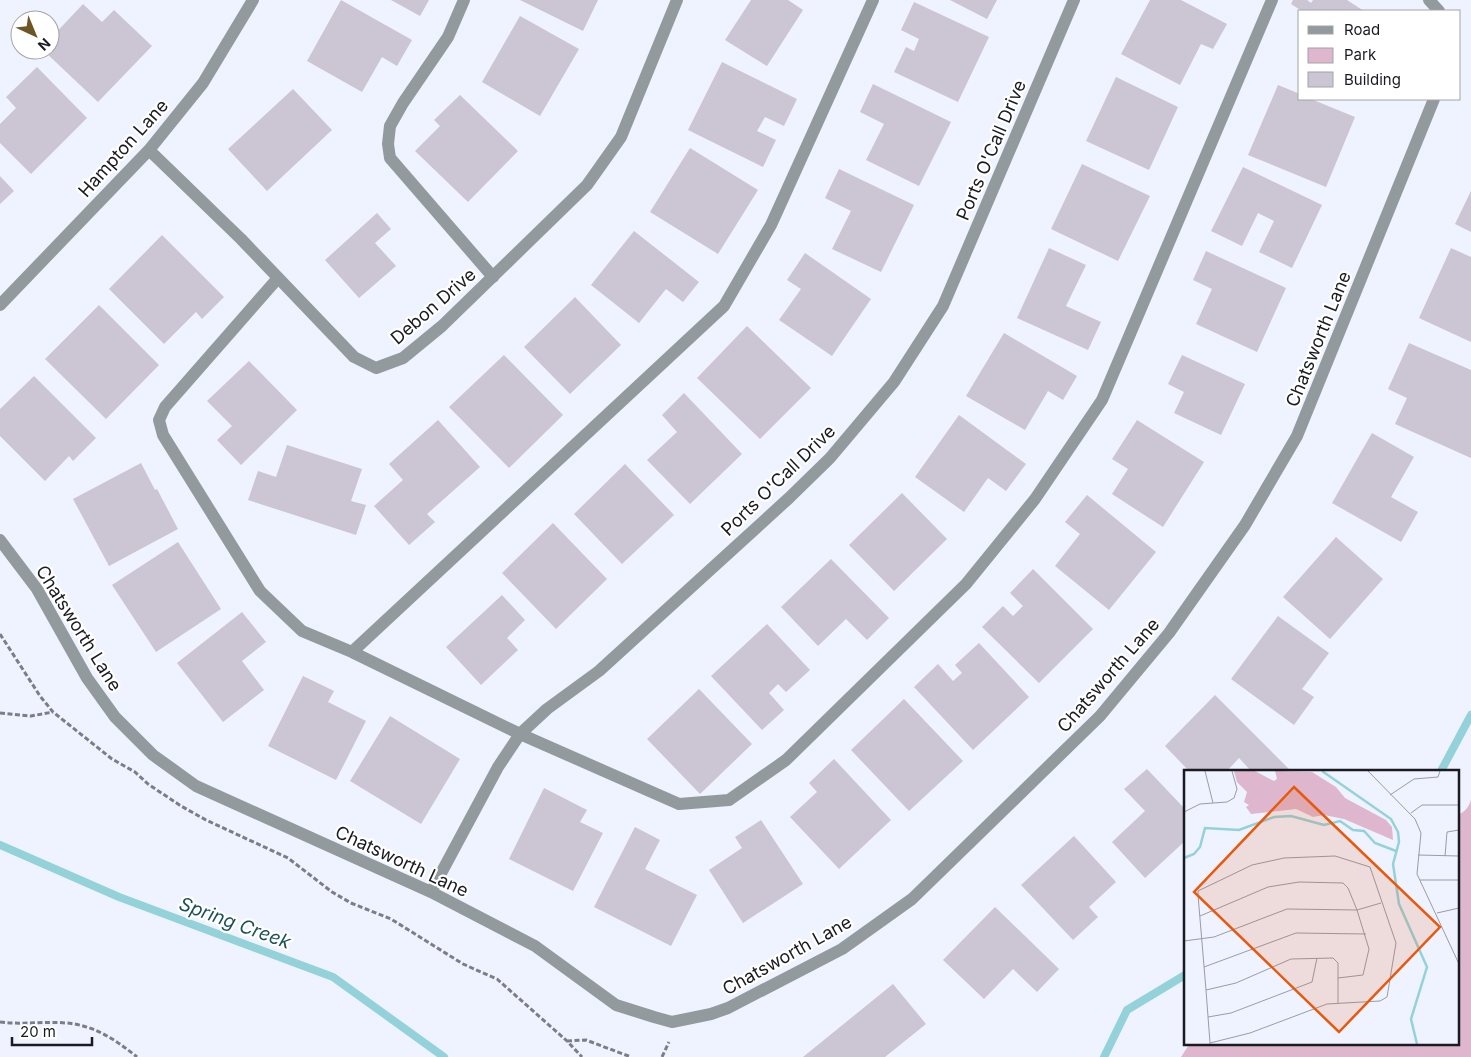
<svg xmlns="http://www.w3.org/2000/svg" width="1471" height="1057" font-family="Inter,sans-serif">
<rect width="100%" height="100%" fill="#eff2ff"/>
<path fill="#deb7ce" d="M1471,800V1057H1181L1190,1043H1457V815C1464,813 1469,807 1471,800Z"/>
<g fill="none" stroke-linecap="round" stroke-linejoin="round">
<path stroke="#94d2da" stroke-width="8" d="M1441,771L1471,715
M0,845L119,897L333,977L444,1057
M1104,1057L1127,1010L1185,975"/>
</g>
<path fill="#ccc5d4" d="M341,0L412,40L397,66L382,57L362,92L307,61Z
M391,0H429L420,16Z
M520,0H598L583,31Z
M751,0H788L803,10L767,66L725,40Z
M950,0H997L987,19Z
M1150,0H1181L1227,24L1213,49L1201,44L1180,85L1121,54Z
M1293,0H1307L1311,3L1313,0H1347L1364,11H1302L1291,4Z
M914,2L989,37L958,102L894,72L906,47L914,51L919,39L901,30Z
M83,4L102,22L114,10L152,46L98,102L43,50H50V39Z
M520,16L579,49L540,116L482,82Z
M722,62L797,99L784,126L765,117L757,131L776,140L763,167L688,130Z
M37,67L87,118L31,174L0,143V124L16,108L6,97Z
M1116,77L1178,107L1149,170L1086,141Z
M873,84L951,122L919,186L866,160L884,124L860,112Z
M1278,85L1300,94V99H1311L1355,117L1326,187L1248,155Z
M293,89L332,130L267,191L228,149Z
M460,95L518,151L468,202L415,151L440,126L434,120Z
M690,148L758,190L718,254L650,212Z
M1082,164L1150,196L1118,261L1051,229Z
M1243,167L1322,205L1292,268L1259,252L1274,221L1258,213L1242,246L1211,231Z
M839,169L914,205L881,272L832,249L851,211L825,198Z
M0,176L14,191L0,204Z
M1471,191V232L1455,224Z
M377,213L391,229L375,243L396,266L359,298L325,260Z
M634,231L699,282L683,302L666,289L639,323L591,285Z
M162,235L224,297L202,319L196,312L164,344L109,289Z
M1049,248L1086,265L1066,306L1101,322L1088,350L1017,318Z
M1451,248L1471,257V342L1419,318Z
M1206,251L1286,288L1257,352L1196,324L1212,289L1193,280Z
M805,253L871,299L832,356L779,320L801,289L787,280Z
M575,297L621,345L570,394L524,347Z
M99,305L159,365L106,419L45,359Z
M747,326L811,388L760,439L697,378Z
M1004,333L1077,376L1063,400L1048,391L1025,430L966,396Z
M1409,343L1471,370V458L1395,424L1407,398L1388,389Z
M504,355L563,415L509,468L449,407Z
M1182,355L1245,384L1221,435L1174,413L1184,392L1168,384Z
M249,361L297,410L241,465L217,440L232,426L207,401Z
M34,376L96,438L73,461L69,456L45,481L0,436V409Z
M684,393L742,454L690,504L647,460L677,432L662,415Z
M959,415L1026,464L1006,491L988,478L964,512L915,477Z
M438,420L480,467L427,514L435,522L409,545L374,506L403,480L389,464Z
M1137,420L1204,462L1163,527L1112,494L1128,469L1112,459Z
M1372,433L1414,457L1391,497L1418,512L1401,542L1332,503Z
M287,445L362,469L351,501L366,505L356,535L248,500L258,471L276,477Z
M141,463L155,490L157,489L178,529L109,566L73,499Z
M625,464L674,515L622,564L574,514Z
M902,493L947,539L894,591L849,545Z
M1087,495L1156,552L1109,610L1055,566L1080,534L1065,522Z
M553,523L607,579L556,629L502,573Z
M1336,537L1383,579L1330,639L1283,597Z
M178,542L221,609L156,652L112,585Z
M831,559L889,618L867,640L846,619L818,646L781,607Z
M1033,569L1093,629L1039,683L982,627L1003,606L1013,616L1023,606L1010,593Z
M502,595L525,620L507,638L518,650L481,685L446,647Z
M242,612L266,642L242,661L264,690L223,722L177,663Z
M1278,616L1329,653L1302,689L1314,697L1294,725L1231,679Z
M767,624L810,670L786,692L778,684L769,693L784,710L762,730L711,676Z
M979,643L1029,697L973,750L914,687L938,664L953,681L962,673L955,665Z
M303,676L334,691L328,702L366,721L336,780L268,746Z
M699,689L752,744L700,794L647,739Z
M1215,695L1291,771H1251L1239,758L1227,771H1189L1165,746Z
M904,699L963,761L909,811L851,750Z
M390,716L460,759L421,824L350,781Z
M834,759L891,820L839,869L790,817L817,792L809,783Z
M1147,769L1185,809V841L1145,878L1112,842L1145,811L1124,789Z
M544,788L587,810L580,822L603,833L573,891L509,859Z
M761,820L803,884L743,923L709,870L742,848L735,837Z
M635,827L660,840L645,869L697,895L671,946L594,907Z
M1074,836L1116,882L1089,907L1098,917L1073,940L1021,885Z
M995,907L1059,969L1037,992L1013,969L984,999L943,960Z
M893,984L926,1024L885,1057H803Z"/>
<g fill="none" stroke-linecap="round" stroke-linejoin="round">
<path stroke="#7c7e87" stroke-width="3" stroke-dasharray="5 2.5" stroke-linecap="butt" d="M0,634L40,696L53,712L112,759L135,772L148,784L181,806L206,820L288,858L332,892L351,903L391,919L463,964L497,979L567,1041L582,1057
M0,713L31,716L53,712
M0,1022C22,1025 44,1021 66,1023C94,1025 116,1040 137,1057
M567,1041L586,1040L631,1057
M662,1057L669,1042"/>
<path stroke="#939a9e" stroke-width="12" d="M464,0L448,37L403,103L390,126L388,144L390,158L493,277
M278,278L165,407L159,420L163,435L260,591L302,631L352,652L520,734L679,804L729,800L786,760L966,584L1035,499L1102,400L1272,0
M352,652L724,306L771,225L873,0"/>
<path stroke="#939a9e" stroke-width="12" d="M1429,0L1439,11
M149,150L241,239L354,357L376,368L403,358L442,326L587,185L621,137L677,0
M0,305L149,150L203,83L253,0
M0,540L37,589L87,678L115,717L153,755L196,786L431,892L535,946L616,1005L654,1017L672,1022L711,1014L728,1008L842,949L912,899L1100,716L1169,633L1245,525L1297,436L1434,99
M431,892L498,767L520,734L547,709L599,671L789,498L830,458L894,382L943,306L1074,0"/>
</g>
<g text-anchor="middle" dominant-baseline="central" stroke-width="4.5" stroke-linejoin="round" paint-order="stroke">
<g font-size="18" fill="#1a1b21" stroke="#fff">
<text transform="translate(123 148) rotate(-48)">Hampton Lane</text>
<text transform="translate(991 150) rotate(-67)">Ports O'Call Drive</text>
<text transform="translate(433 306) rotate(-41)">Debon Drive</text>
<text transform="translate(1318 339) rotate(-68)">Chatsworth Lane</text>
<text transform="translate(778 480) rotate(-44)">Ports O'Call Drive</text>
<text transform="translate(79 628) rotate(58)">Chatsworth Lane</text>
<text transform="translate(1108 675) rotate(-49)">Chatsworth Lane</text>
<text transform="translate(402 861) rotate(25)">Chatsworth Lane</text>
<text transform="translate(787 955) rotate(-29)">Chatsworth Lane</text>
</g>
<g font-size="19" font-style="italic" fill="#1c5158" stroke="#fff">
<text transform="translate(235 923) rotate(20)">Spring Creek</text>
</g>
</g>
<g transform="translate(1184 770)">
<rect width="275" height="275" fill="#eff2ff"/>
<path d="M50,1H71L90,11L93,9L91,1L128,2L152,17L161,28L202,50L208,57L209,70L160,49L140,45L129,47L112,39L67,44L62,37L65,35L60,32L63,22L53,12Z" fill="#deb7ce"/>
<path fill="none" stroke="#94d2da" stroke-width="2.5" d="M138,1L207,49L214,62L215,72L209,94L215,134L243,197L227,249L233,274M0,88L10,84L16,77L21,58L55,60L90,47L107,46L140,55L156,51L169,60L180,61L191,73L212,81"/>
<path fill="none" stroke="#9a9ca6" stroke-width="1" d="M21,1L29,33M184,1L231,49L237,63L233,104L275,194M206,25L230,9L254,7L256,1M0,42L16,34L43,32L50,28L53,19L48,1M227,43L238,35H275M234,85L275,86M261,86L263,62L275,60M236,110H275M253,143L275,138M16,146L84,117L115,112L159,113L164,118L173,140L185,179L179,205L154,208M0,171L30,167L103,139L173,140L197,133M20,197L112,163L182,164M22,220L52,213L107,189L149,188L154,193V233M24,247L47,243L128,212L133,188M26,273L66,263L143,234L196,231L203,227L212,173L186,97L151,86L100,88L68,95L14,121V125L22,220L26,273V274"/>
<path fill="#e8590c" fill-opacity="0.15" stroke="#e8590c" stroke-width="2.5" d="M110,17L256,157L155,262L10,122Z"/>
<rect width="275" height="275" fill="none" stroke="#1a1b21" stroke-width="2.5"/>
</g>
<rect x="1298" y="10" width="162" height="90" fill="#ffffff" stroke="#a3a4a6"/>
<rect x="1308" y="26" width="25" height="8" fill="#939a9e" stroke="#a3a4a6"/>
<text x="1344" y="35" font-size="15" fill="#1a1b21">Road</text>
<rect x="1308" y="48" width="25" height="15" fill="#deb7ce" stroke="#a3a4a6"/>
<text x="1344" y="60" font-size="15" fill="#1a1b21">Park</text>
<rect x="1308" y="72" width="25" height="15" fill="#ccc5d4" stroke="#a3a4a6"/>
<text x="1344" y="85" font-size="15" fill="#1a1b21">Building</text>
<g transform="translate(35 35) rotate(136)"><circle r="24" fill="#ffffff" stroke="#a3a4a6"/>
<path d="M0-4L9 19L0 12L-9 19Z" fill="#6d5526"/>
<text y="-8" font-size="14" font-weight="bold" text-anchor="middle" fill="#1a1b21">N</text>
</g>
<path d="M12 1037v8h80v-8" fill="none" stroke="#1a1b21" stroke-width="2.5"/>
<text x="20" y="1037" font-size="15" fill="#1a1b21" stroke="#ffffff" stroke-width="4" paint-order="stroke">20 m</text>
</svg>
